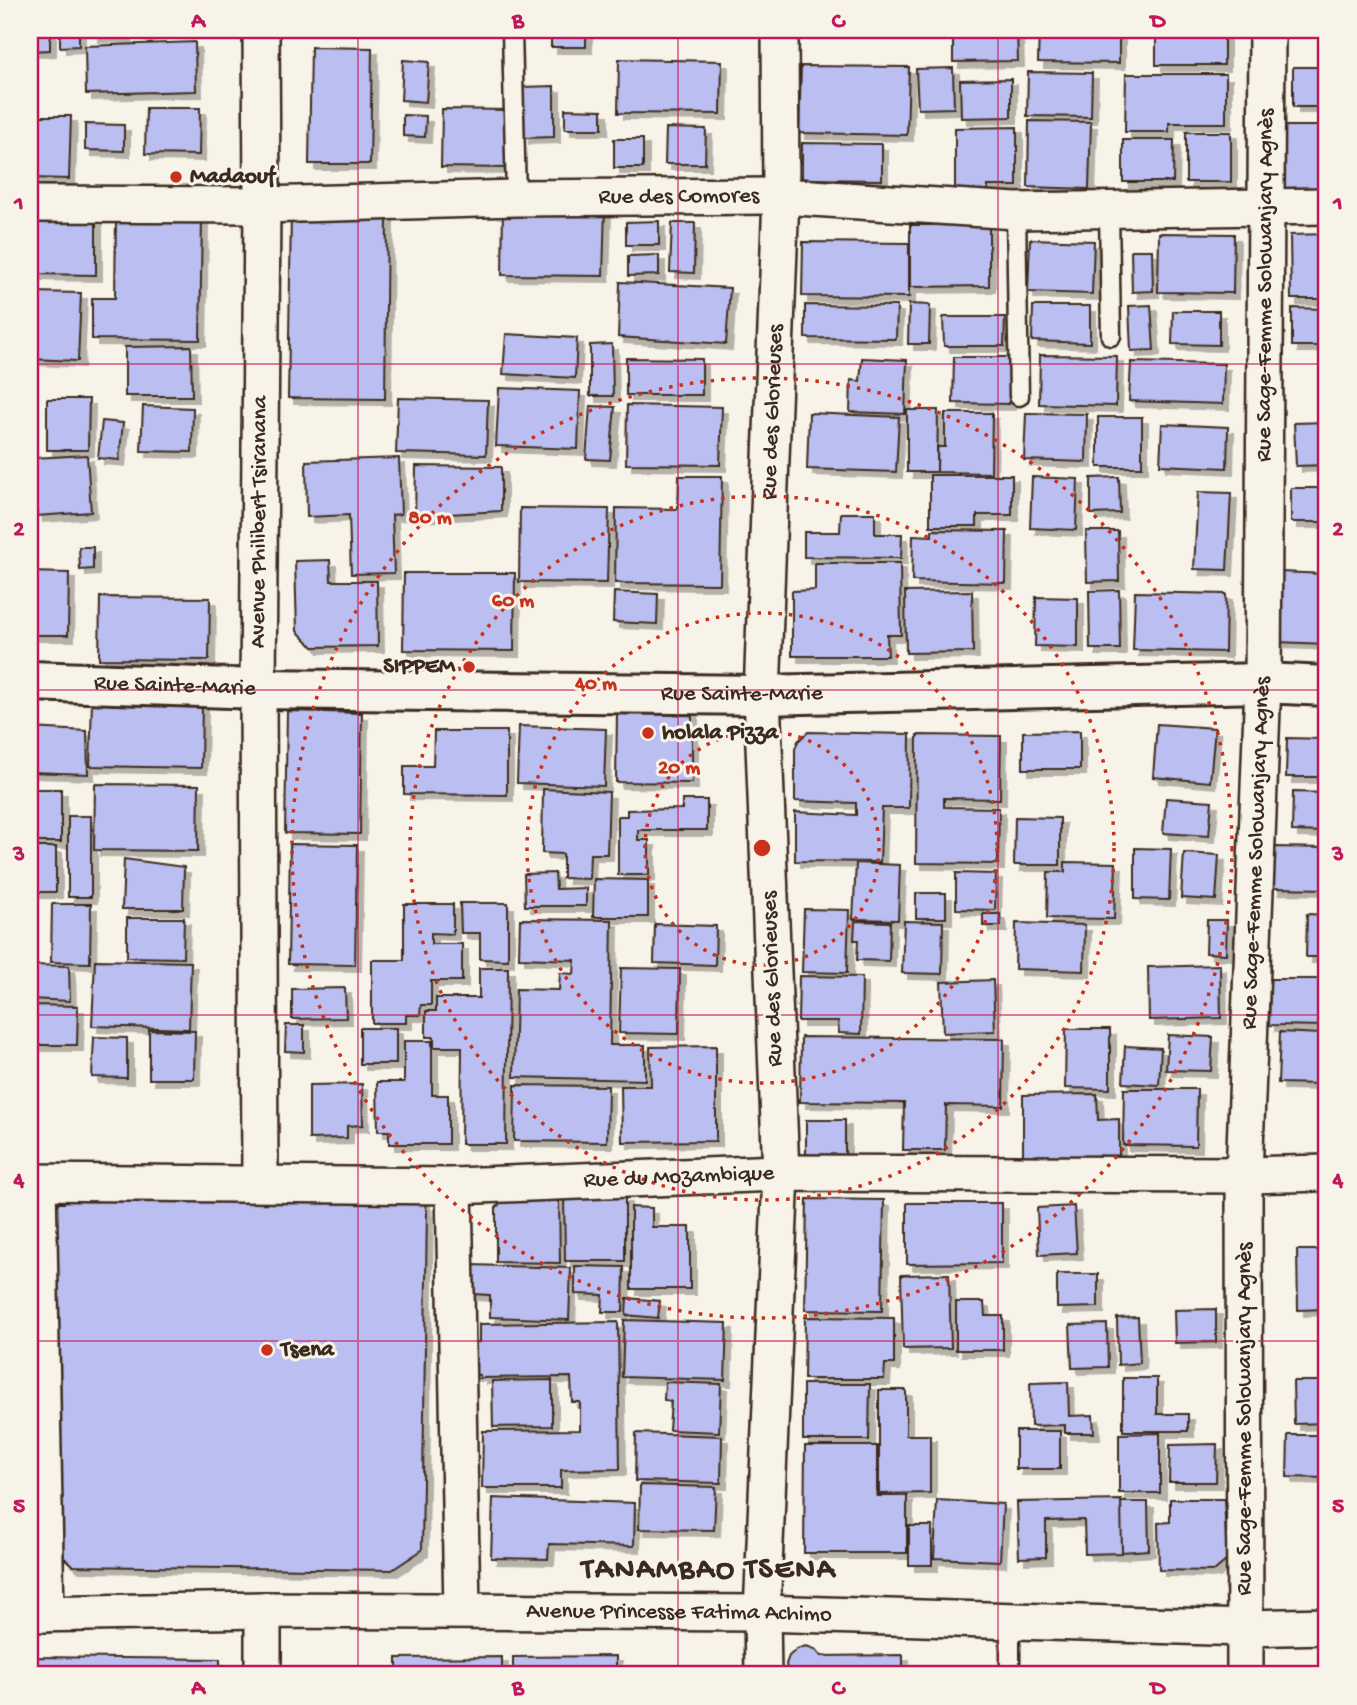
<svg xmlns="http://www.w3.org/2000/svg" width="1357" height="1705" font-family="'Gochi Hand',sans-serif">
<defs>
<filter id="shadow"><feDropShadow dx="6" dy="6" stdDeviation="0" flood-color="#0004"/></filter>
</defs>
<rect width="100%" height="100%" fill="#f7f3e8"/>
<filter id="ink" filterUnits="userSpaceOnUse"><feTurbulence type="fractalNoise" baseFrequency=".0143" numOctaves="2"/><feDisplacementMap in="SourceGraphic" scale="14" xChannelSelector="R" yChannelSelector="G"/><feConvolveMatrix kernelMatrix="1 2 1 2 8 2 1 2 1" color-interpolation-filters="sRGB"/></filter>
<g filter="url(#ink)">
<path fill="#bbbef0" stroke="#3b2a1e" stroke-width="2" filter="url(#shadow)" d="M30,30H50V50L30,51Z
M60,30H79V46L60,47Z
M93,30H126V37L93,36Z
M586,30V47H551V31Z
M953,30H1017L1018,61L953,62Z
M1039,30H1119V63L1038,62Z
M1156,30H1224V65H1156Z
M195,42L196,91L86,94L85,46Z
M311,47L372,48L370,164H309Z
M619,59L722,61L721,114L618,113Z
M403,60L429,62L426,102L401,100Z
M801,66L909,67L907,135L799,133Z
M1293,67H1327V107H1293Z
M953,68L954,108L918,109L916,69Z
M1028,72L1092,73L1091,117L1027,116Z
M1126,74H1226V123H1169V132H1125Z
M1011,79V117L961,118L960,80Z
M554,86V137L523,138L522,87Z
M146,108H200L199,155L145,154Z
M442,109L507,110L506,168L441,167Z
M565,109L602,110V129H565Z
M403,115L426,116L425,137L403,136Z
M30,116H71L69,179L30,178Z
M1029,121L1091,122L1089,189L1028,187Z
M85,124L124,125V151L85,150Z
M1282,126H1327V189H1283Z
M1017,127V186H988V198H955V128Z
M666,128L706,129L705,164H665Z
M1186,132H1231V182H1186Z
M614,139H643V168H614Z
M1123,140H1174L1173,182H1123Z
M802,143L882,144V180L802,179Z
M503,206L605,208L603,276L502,275Z
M291,214L387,215L385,399L288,398Z
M116,217L202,218L200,340L92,339V298H115Z
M30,219L96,220V275L30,274Z
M659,221V245H626V222Z
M672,223H695L694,273L670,272Z
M910,225H989V286L910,287Z
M1159,233L1234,234L1233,293L1158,292Z
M1327,234V299H1291L1290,235Z
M1030,239L1094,241L1092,294L1028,292Z
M803,242L909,243V297L802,296Z
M1131,250H1152L1153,291L1132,292Z
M659,255V275L628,276V256Z
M620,282L730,288L726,344L618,337Z
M32,292L81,293L78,361L30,359Z
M909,304L930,305L929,344H908Z
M805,305L897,306L896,339L805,338Z
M1151,305L1154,350L1131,351L1129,306Z
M1033,306H1090V343L1032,341Z
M1292,308L1327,309V346H1292Z
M1173,311H1219V345L1172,344Z
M943,317H1005L1004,346H944Z
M506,334L577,338L575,378L503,374Z
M612,344L613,396H590V345Z
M191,346L192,396H125V347Z
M1040,355L1117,356L1116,406L1039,404Z
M954,357H1009V404L953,403Z
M626,358L702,359V395H626Z
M862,358L907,360L905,414L850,412L851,380L860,381Z
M1131,362L1224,364L1223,404L1129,401Z
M499,388L580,391L578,449L496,446Z
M398,398L488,400L486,455L396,453Z
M47,399H89L88,450H47Z
M627,405L722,407L720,465L626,464Z
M143,406L193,408L192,452L141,451Z
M590,406L615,407L610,460L586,459Z
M907,410H938L937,472H907Z
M809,413L899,417L896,472L807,469Z
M945,413H992L991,473L937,472V447H945Z
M1026,413L1087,414L1086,462L1024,460Z
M1098,417H1142V467H1098Z
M102,421L123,423L119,460L98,458Z
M1327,422V465L1296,466L1294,423Z
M1162,424L1228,427L1227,468L1160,465Z
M87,455L91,512L37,516L33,458Z
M399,458L401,514L392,515L394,573L351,574L349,515L307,517L306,461Z
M416,466L501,467V511L415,516Z
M930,475H1012V515H977V526H930Z
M679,476H722L720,584L615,583L616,508L678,509Z
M1032,477L1078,479L1076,530L1030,528Z
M1119,477L1120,513L1091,514V478Z
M1291,488H1327V522H1291Z
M1198,492L1231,493L1227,570L1194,569Z
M520,508L609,509L607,583L519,582Z
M841,513H875V534H902L901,558L804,557V532H840Z
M932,530L1007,531L1006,583L912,581L913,535L932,536Z
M1086,531H1118L1119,581L1087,582Z
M79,547H93V569L80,570Z
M330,560L331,581H377L378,646L313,647L297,631L295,561Z
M815,563H900L901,635H887L888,656H792V591L815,590Z
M30,572L69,573L68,635H30Z
M1280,572L1327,574V644L1277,642Z
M404,573H515L514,651L403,650Z
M1119,590L1120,649H1090L1089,591Z
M972,591L973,652L906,653L905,592Z
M614,592L658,594L657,624L613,622Z
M1135,592L1226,594L1225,652L1133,650Z
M100,597L210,598L209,660L99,659Z
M1036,597L1078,598V647L1035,646Z
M92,701L202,702L201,768L90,766Z
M287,711L362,713L360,834L285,833Z
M617,711L692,712V783L616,782Z
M1157,724L1215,728L1210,782L1153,777Z
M519,726L606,729L604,786L517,783Z
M30,728L87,731L88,774L30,772Z
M434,731H507V795L404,794V766H433Z
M1080,731V769H1023V732Z
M808,732L910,734L909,808H882L880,862L795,861V812L856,815V803L795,801V749L798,741Z
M917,735L1001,736L1000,799L944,798V807L999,808L998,864L916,863Z
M1287,738L1327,739V777H1286Z
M95,784L199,785L198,851L94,850Z
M30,789H61V842H30Z
M543,789L609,792L607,854H590L589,879L563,878V854L542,853Z
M1293,792L1327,793V832L1292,831Z
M1166,798L1212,801L1209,836L1163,833Z
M682,800H707V830H638V840H649V875H618V816H627V810L682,809Z
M68,816H91V897H68Z
M1015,817L1060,818V865H1014Z
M290,844L357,845L355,965L288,964Z
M30,847H56V892H30Z
M1274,847L1327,848V889L1273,888Z
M1135,848L1171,849L1169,900L1135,899Z
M1184,853L1219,855L1216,900L1181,898Z
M124,859L184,867L183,909H122Z
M1065,862L1116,863L1114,919L1047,918L1048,872H1065Z
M856,863L900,865L898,920L853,919Z
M555,873L556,889L586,888V906H525L524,874Z
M956,873L996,874L995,910L956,909Z
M594,879L648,880V917H593Z
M916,893H946V918H916Z
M460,903H508V960L480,959V933H461Z
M52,904H91L90,963L51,962Z
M404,904H453V934L431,933V944H462V981H431V1005H421L420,1015H406V1023H372V960H404Z
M804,909L849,910L847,973L802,972Z
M983,914H1000L1001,926H983Z
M1307,914L1327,915V957H1306Z
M127,918H184L183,958L127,957Z
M520,919L612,920L610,1045H645V1080L514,1077L516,989L559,990L560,973L574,974L575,960L519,958Z
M1207,920H1227L1226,954L1206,953Z
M855,921L890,922L889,961L857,960L858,940H854Z
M904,921L943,922L942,974L902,973Z
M1016,923L1085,925L1084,971L1015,969Z
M655,924L716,926L715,965L654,963Z
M95,960L191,962L189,1029L92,1026Z
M30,965L69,966L70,1001L30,999Z
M1220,965L1221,1018L1149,1020L1148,967Z
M479,968H508L506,1144H461L462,1047H434V1037H426V1011H436V998H479Z
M621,968L680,969L679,1034L619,1033Z
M799,976L862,977L861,1034L839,1033L838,1021H798Z
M1270,979H1327V1026L1269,1025Z
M993,980L995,1031L943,1033L941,982Z
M345,988L346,1018L292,1019V989Z
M30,1005L78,1006L77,1045H30Z
M286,1025H304V1052L285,1051Z
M360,1028H396V1064H360Z
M1066,1029H1110V1089L1065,1088Z
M149,1030L195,1031L194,1079H149Z
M1280,1032L1321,1034L1320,1084L1278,1083Z
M1168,1035L1213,1037L1211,1071L1166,1070Z
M94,1037L127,1038V1078L92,1077Z
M801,1037L1004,1039L1003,1106L946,1105L945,1150H903L904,1103L800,1102Z
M404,1041H432V1095H448V1144H389V1131H378L377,1082H404Z
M716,1046V1141L622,1142L621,1086H651L650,1047Z
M1125,1046L1161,1048L1159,1085L1123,1083Z
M362,1084L363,1125L347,1126V1138L309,1139V1085Z
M515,1085L608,1086L607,1142L514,1141Z
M1124,1089H1197L1196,1146L1123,1145Z
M1097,1094L1098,1120L1119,1119V1165L1023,1166V1095Z
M806,1120H845V1160H806Z
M63,1195L423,1199L427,1211L422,1550L392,1570L73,1566L60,1554L53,1203H64Z
M559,1197L560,1263L496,1262V1208L504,1199Z
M564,1197H625V1261H565Z
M807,1199L884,1200L882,1311L805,1310Z
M907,1203H1002V1263L907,1264Z
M1074,1206L1077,1253L1039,1255L1037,1208Z
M631,1207L652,1208V1227H690V1289H631Z
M1297,1250H1327V1309L1298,1310Z
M472,1265L571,1268L569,1320L490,1317V1295L471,1294Z
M575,1266L624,1267L623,1312H602L603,1295L575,1294Z
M949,1274L951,1348L903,1349L901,1275Z
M1057,1274H1098V1307L1057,1308Z
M627,1298L660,1301L658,1318L626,1315Z
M956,1302H984L985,1316H1003V1350H956Z
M1216,1309V1342L1175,1343L1174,1310Z
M805,1317L894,1318V1364H885L884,1379H804Z
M1138,1317L1140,1363L1118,1365L1117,1318Z
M624,1320L727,1323L725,1380L622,1377Z
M618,1322L620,1469L561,1470V1488H482L483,1431L580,1430V1402H572L571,1377L480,1378V1375H472V1342H479V1324Z
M1107,1324L1108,1367L1072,1368L1070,1325Z
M1123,1378H1157V1414H1188V1431H1123Z
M552,1380V1426L493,1427L492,1381Z
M1293,1381H1327V1423L1294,1424Z
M665,1382L721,1384L719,1432L669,1430L671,1401L664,1400Z
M1068,1382L1069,1416L1093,1415L1094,1433H1065V1425L1031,1426L1030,1383Z
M803,1384H870L869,1440H803Z
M879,1390H906V1435H930V1493L879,1494Z
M1016,1431H1060V1469H1016Z
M636,1433L722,1436L721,1483L635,1481Z
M1160,1433V1493H1119V1434Z
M1288,1435H1327V1478L1287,1477Z
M1217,1444L1216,1482H1169L1170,1445Z
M805,1446H877V1496H907V1553H804Z
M640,1485L716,1487L714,1530L639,1529Z
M493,1498L635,1503L634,1546L549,1544L548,1559L491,1558Z
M1170,1499H1224L1227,1560L1214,1571L1159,1570L1158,1523L1170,1522Z
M937,1500L1003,1504L1000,1561L934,1558Z
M1121,1500L1122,1553L1085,1554L1084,1520L1046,1521V1557L1019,1558L1017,1502Z
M1121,1502H1148L1149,1550L1122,1552Z
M909,1526H932V1565H909Z
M806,1646L815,1649L821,1656L903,1655V1675H788L786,1664L789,1656L797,1649Z
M616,1656V1675H513V1657Z
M30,1657L220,1659V1675H30Z
M502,1657V1675H397V1658Z"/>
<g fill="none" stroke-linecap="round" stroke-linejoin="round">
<defs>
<path id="service" d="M512,30L516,198
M1109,210L1111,336
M1016,211L1019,396
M1010,1621V1675"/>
<g id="minor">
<path id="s1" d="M30,204L262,205L516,198L781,196L1016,211L1327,206"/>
<path id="s2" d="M30,1182L454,1186L781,1173L1244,1175L1327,1173"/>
<path d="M38,1182L46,1614"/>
<path id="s3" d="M260,1182L258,689L262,205L261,30"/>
<path d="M454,1186L462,1610"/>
<path id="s4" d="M30,1614L263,1610L762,1613L1245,1628L1327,1626"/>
<path d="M263,1675V1610"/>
<path id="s5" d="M763,1675L762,1613L781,1173L762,695L781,196L780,30"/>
<path id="s6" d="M1245,1675L1244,1175L1263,683L1267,30"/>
</g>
<g id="secondary">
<path id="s7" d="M30,681L258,689L762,695L1263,683L1327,686"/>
</g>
</defs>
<use href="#service" stroke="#3b2a1e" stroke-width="23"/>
<use href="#minor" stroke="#3b2a1e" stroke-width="40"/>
<use href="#secondary" stroke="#3b2a1e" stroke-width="44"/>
<use href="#service" stroke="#f7f3e8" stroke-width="18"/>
<use href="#minor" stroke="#f7f3e8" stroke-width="35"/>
<use href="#secondary" stroke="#f7f3e8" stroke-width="38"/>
</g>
</g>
<path fill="none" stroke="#c2185b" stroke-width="2" stroke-opacity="0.55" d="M358,30V1675M678,30V1675M998,30V1675M30,364H1327M30,690H1327M30,1015H1327M30,1341H1327"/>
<g fill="none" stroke="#c8321e" stroke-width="3.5" stroke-dasharray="3.5 7">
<circle cx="762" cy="848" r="117"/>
<circle cx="762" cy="848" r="235"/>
<circle cx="762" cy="848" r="352"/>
<circle cx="762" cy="848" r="470"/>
</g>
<g fill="#c8321e" stroke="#f7f3e8" stroke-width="2.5">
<circle cx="176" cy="177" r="7"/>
<circle cx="469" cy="667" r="7"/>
<circle cx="648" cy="733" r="7"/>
<circle cx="267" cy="1350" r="7"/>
</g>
<g text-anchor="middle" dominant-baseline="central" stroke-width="6" stroke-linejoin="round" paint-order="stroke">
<g font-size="23" font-weight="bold" fill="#3b2a1e" stroke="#f7f3e8" text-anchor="start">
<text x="190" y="177">Madaouf</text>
<text x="455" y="667" text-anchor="end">SIPPEM</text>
<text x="662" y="733">holala Pizza</text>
<text x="281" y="1350">Tsena</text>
</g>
<g font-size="23" fill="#3b2a1e" stroke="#f7f3e8">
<text stroke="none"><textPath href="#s1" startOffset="649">Rue des Comores</textPath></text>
<text stroke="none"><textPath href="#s6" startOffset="1390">Rue Sage-Femme Solowanjary Agnès</textPath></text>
<text stroke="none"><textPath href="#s5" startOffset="1264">Rue des Glorieuses</textPath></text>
<text stroke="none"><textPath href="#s3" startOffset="660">Avenue Philibert Tsiranana</textPath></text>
<text stroke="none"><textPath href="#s7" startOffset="145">Rue Sainte-Marie</textPath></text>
<text stroke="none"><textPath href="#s7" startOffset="712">Rue Sainte-Marie</textPath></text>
<text stroke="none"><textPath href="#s6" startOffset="822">Rue Sage-Femme Solowanjary Agnès</textPath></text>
<text transform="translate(773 979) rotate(-92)">Rue des Glorieuses</text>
<text stroke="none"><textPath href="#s2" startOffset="649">Rue du Mozambique</textPath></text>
<text transform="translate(1245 1419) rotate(-90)">Rue Sage-Femme Solowanjary Agnès</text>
<text stroke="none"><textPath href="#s4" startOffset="649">Avenue Princesse Fatima Achimo</textPath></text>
</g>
<g font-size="30" font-weight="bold" letter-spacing="2" fill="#3b2a1e" stroke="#f7f3e8">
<text x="709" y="1571">TANAMBAO TSENA</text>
</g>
</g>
<circle cx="762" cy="848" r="10" fill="#c8321e" stroke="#f7f3e8" stroke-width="3.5"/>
<g font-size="21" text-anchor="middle" font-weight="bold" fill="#c8321e" stroke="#f7f3e8" stroke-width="6" stroke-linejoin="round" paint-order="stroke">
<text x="430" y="523">80 m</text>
<text x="513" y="606">60 m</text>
<text x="596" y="689">40 m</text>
<text x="679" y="773">20 m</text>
</g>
<rect width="1357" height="1705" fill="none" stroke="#f7f3e8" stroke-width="77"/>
<rect x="38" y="38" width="1280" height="1628" fill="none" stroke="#c2185b" stroke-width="2.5"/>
<g font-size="23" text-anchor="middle" font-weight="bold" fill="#c2185b">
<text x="198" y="27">A</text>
<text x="518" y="27">B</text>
<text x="838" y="27">C</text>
<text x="1158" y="27">D</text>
<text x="19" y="209">1</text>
<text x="1338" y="209">1</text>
<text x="19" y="535">2</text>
<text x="1338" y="535">2</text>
<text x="19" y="860">3</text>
<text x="1338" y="860">3</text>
<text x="19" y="1186">4</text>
<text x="1338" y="1186">4</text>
<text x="19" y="1512">5</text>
<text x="1338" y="1512">5</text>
<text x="198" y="1694">A</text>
<text x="518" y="1694">B</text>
<text x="838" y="1694">C</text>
<text x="1158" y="1694">D</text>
</g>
</svg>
